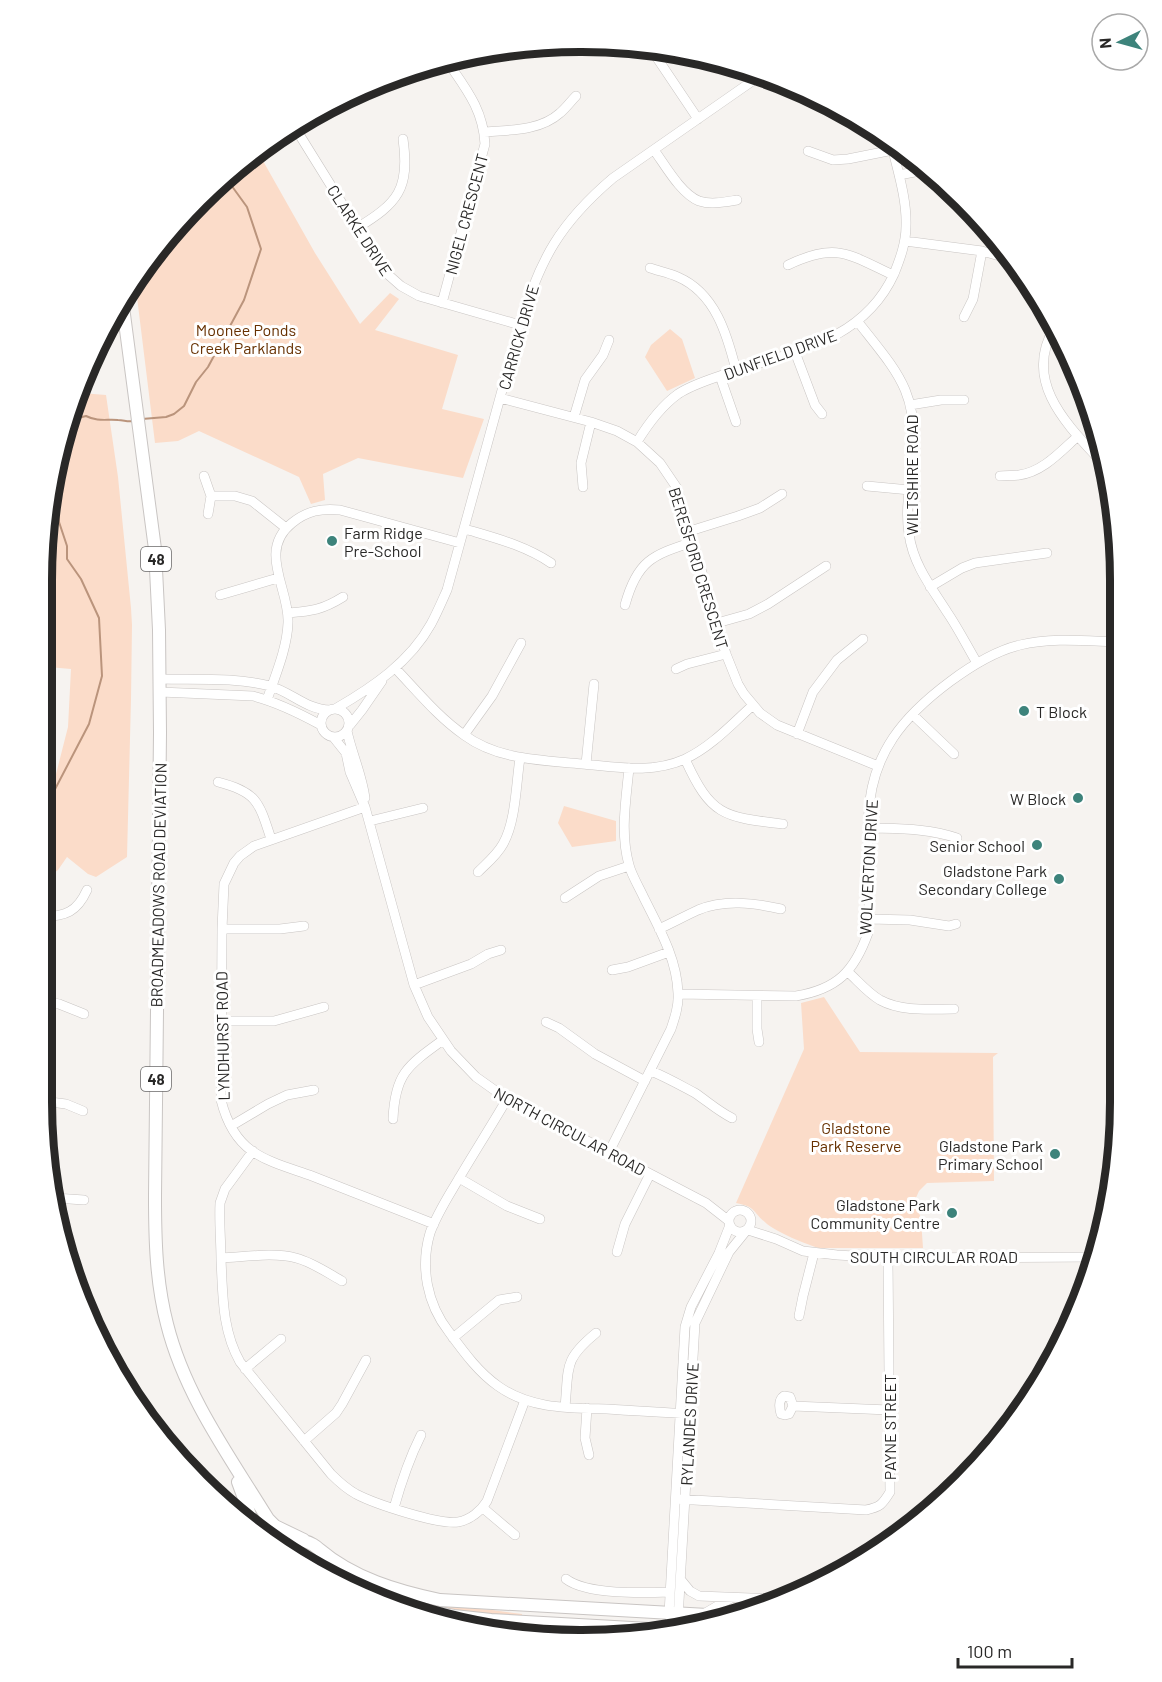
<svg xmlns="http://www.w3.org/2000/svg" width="1162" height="1682" font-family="Barlow,sans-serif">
<rect width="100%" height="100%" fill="#f6f3f0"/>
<path fill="#fbdcc9" d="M258,152L315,253L360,324L390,293L399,299L375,330L458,355L442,409L484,419L463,478L358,458L323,474L325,500L311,504L299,477L199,431L178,441L155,443L136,289L200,200Z
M670,329L682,339L695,378L667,391L645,357L651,345Z
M81,393L106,395L118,477L131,608L132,625L131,699L127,857L96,877L88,874L67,857L58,870L49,877L46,897L42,898V789L55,778L68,727L71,669L48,667L53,587L42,586V581L52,476Z
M564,806L616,821V841L572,847L558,823Z
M824,997L860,1052L998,1053L993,1057L994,1181L927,1183L919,1191L915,1200L921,1219L923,1248H819C805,1244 779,1233 767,1224C752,1212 757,1207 736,1203L804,1049L801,1003Z
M333,1567L428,1603L455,1607L492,1610L522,1614V1617L434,1610L363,1592L332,1572Z"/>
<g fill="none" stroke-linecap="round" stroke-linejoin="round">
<path stroke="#ba947c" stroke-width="2" d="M72,418H78L86,416C98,422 106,419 118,420C124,420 127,422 133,421
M142,419L166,417L174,414L184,406L196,382L208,367L244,300L261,249L247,207L226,178
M42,807L52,795L89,724L102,676L99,618L81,579L67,559V546L59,522L57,494L53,475"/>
<defs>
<path id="minor" d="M651,49L698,119
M294,126L384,271L401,286L419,296L520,325
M484,132C510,130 540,131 560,113C566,108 571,101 576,96
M654,150C665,165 681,194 699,201C711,205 725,202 737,200
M808,151L833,160L848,159L893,150
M899,175L925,170
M357,228C398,203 410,189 403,139
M905,241L982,251L1003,257
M788,265C836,242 848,254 893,275
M650,268C659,271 669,273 678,277C715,293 727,334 736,370
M442,303L485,144C483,109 466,89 447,61
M964,317L973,299L982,251
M858,322C898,373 919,392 913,461C910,485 905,510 909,534C913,564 931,587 947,612C958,628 967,646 977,663
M1054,328C1021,385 1072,429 1107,468
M795,352L815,405L822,414
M720,376L736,422
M500,398L591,422L617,431L637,442L660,463L677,488L726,654L738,684L744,694L760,713L777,725L878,766
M910,405L941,400H964
M574,417L585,380L603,355L609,340
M637,442C648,424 660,407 678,394C693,384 712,379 728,373C792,352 863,342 894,274C900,259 906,243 906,226C907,198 897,169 891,142
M204,476L211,496L208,514
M1000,476C1006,475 1013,476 1019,475C1043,472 1061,451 1078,436
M867,486L910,490
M583,487L581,463L591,422
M211,496H235L252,501L286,528
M465,529C495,538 524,545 551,563
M690,531L738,516L760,508L782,494
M930,587L962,568L975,563L1047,553
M220,595L278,578
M625,605C637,561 652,555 693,542
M288,613C312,611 322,610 343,597
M717,623L749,614L768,604L826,566
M395,668C417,691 438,717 464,735C498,760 541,760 582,764C617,767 652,774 685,759C711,747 732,724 753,705
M676,669L687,664L726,654
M160,679C196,680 235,677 270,686C291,692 307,710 330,710
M160,692L253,696C277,702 299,713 321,725
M267,700C275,676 287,649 288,623C290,590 257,551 292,523C307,511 321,508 340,510L460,543
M321 723a14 14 0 1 1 28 0a14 14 0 1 1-28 0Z
M335,709C373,687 410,662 431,624C437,613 442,601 447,590L520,325C540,259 560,223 613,178L761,75
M913,715L954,754
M350,725L362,710L382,681
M347,731C352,754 362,775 365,798
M797,734L813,692L837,660L863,639
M464,735L492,696L521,643
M334,738L346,753L350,772L365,807L414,985L428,1017L451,1051L476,1077L507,1099L706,1203L729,1221
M685,759C711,816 723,817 783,824
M586,764L594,684
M218,782C257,792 259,802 271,839
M365,807L254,846L240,856L234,863L224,884L222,929L221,1100C226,1120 235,1139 252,1151C269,1163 293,1169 312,1176C353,1192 393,1208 434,1224
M370,821L423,808
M869,828C900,829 927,828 957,838
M478,872C487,863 497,855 503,844C516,821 516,784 520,758
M565,898L599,876L629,866
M42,917C66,916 77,912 87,890
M869,919L910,920L949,926L956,924
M222,929H280L304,926
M659,929C672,923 685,916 698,910C725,899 754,903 781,909
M612,970L628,967L669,952
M848,972C858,981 868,993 880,1000C902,1012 930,1009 954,1009
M414,985L471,964L488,954L501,950
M679,994L796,996C837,989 854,972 868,933C872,886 863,834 872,788C876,769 883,753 893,738C917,702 978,655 1020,645C1052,637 1087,641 1120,642
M757,996V1029L759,1042
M42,1000L59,1004L84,1014
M221,1021H274L324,1007
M546,1022L559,1028L595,1054L645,1081
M651,1071C666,1077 680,1085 695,1093C707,1101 718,1111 732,1118
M507,1099C490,1128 472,1156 455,1185C446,1200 436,1216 430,1233C420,1267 427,1304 449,1332C463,1351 478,1372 498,1386C530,1409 569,1408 607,1409C634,1411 662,1412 689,1414
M42,1101L66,1104L83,1111
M393,1119C395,1074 407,1066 443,1040
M231,1126L268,1104L287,1095L314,1090
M253,1151L225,1189L220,1203C219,1222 221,1242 221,1260C223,1296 222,1330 240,1362L331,1474C339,1482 347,1489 356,1494C375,1504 439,1525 458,1522C470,1520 481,1511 487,1501L525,1400
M609,1152L671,1029C675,1017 679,1005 678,993C677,959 659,928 644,898C639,887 632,876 629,865C620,833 626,800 629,768
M459,1178L507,1206L540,1219
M55,1198L84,1200
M729 1221a11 11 0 1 1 22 0a11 11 0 1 1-22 0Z
M748,1230L776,1239L803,1251L837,1255L888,1258L1094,1257
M617,1252L625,1224L650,1174
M221,1258C244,1257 274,1252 296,1258C312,1262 328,1273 342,1281
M799,1316L803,1296L814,1253
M453,1338L499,1300L517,1297
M245,1369L281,1339
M784,1396L790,1397L793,1406L789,1414L785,1415L781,1414C779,1407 778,1400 784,1396Z
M793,1406L889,1410
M565,1407C569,1367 563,1360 596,1333
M587,1408L585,1438L589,1455
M304,1441L336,1413L342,1404L366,1360
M676,1499L866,1510C880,1507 882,1505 890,1492L888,1258
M394,1508C401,1483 409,1459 421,1435
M483,1508L515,1535
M566,1579C587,1595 643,1593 670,1592
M681,1580L690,1591L699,1596L775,1599
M702,1615L731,1598
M678,1619L695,1323L729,1252L746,1231
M674,1630L669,1614L685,1327L691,1307L719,1253L730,1225"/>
<path id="major" d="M123,307L155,549L159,630L160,733L155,1196C155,1239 156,1282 167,1324C185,1396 230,1457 268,1519L275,1526L304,1540
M238,1482L253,1523
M283,1542C305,1535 326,1547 329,1570
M319,1549C353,1578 397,1591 440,1600L725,1616
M417,1610L454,1616L491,1620L667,1630"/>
</defs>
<use href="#minor" stroke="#c9c5c3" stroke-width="10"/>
<use href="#major" stroke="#c9c5c3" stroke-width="14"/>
<use href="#minor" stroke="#fff" stroke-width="9"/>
<use href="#major" stroke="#fff" stroke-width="12"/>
</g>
<g fill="#3d837b" stroke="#fff" stroke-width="2">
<circle cx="332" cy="541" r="6"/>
<circle cx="1024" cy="711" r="6"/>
<circle cx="1078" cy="798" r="6"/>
<circle cx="1037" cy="845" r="6"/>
<circle cx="1059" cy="879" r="6"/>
<circle cx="1055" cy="1154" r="6"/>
<circle cx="952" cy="1213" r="6"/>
</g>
<g text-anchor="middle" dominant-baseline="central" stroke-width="6" stroke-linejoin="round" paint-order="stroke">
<g fill="#fff" stroke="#696868" stroke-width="1.5">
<rect x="141" y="547" width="30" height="24" rx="4.5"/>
<rect x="141" y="1067" width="30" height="24" rx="4.5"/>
</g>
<g font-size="15" font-weight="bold" fill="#292827">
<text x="156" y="559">48</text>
<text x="156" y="1079">48</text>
</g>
<g font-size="16" fill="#292827" stroke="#fff">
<text transform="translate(466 214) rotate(-75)">NIGEL CRESCENT</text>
<text transform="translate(360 230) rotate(57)">CLARKE DRIVE</text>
<text transform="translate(518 337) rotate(-74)">CARRICK DRIVE</text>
<text transform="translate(780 354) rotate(-20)">DUNFIELD DRIVE</text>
<text transform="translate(911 475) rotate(-90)">WILTSHIRE ROAD</text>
<text transform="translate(699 568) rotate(73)">BERESFORD CRESCENT</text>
<text transform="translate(868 867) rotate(-87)">WOLVERTON DRIVE</text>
<text transform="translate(158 885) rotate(-89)">BROADMEADOWS ROAD DEVIATION</text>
<text transform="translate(222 1036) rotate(-91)">LYNDHURST ROAD</text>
<text transform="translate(570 1131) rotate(28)">NORTH CIRCULAR ROAD</text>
<text x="934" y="1256">SOUTH CIRCULAR ROAD</text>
<text transform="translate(689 1424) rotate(-87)">RYLANDES DRIVE</text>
<text transform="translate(889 1427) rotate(-90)">PAYNE STREET</text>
</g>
<g font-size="16" fill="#663000" stroke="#fff">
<text x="246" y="329">Moonee Ponds<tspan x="246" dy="18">Creek Parklands</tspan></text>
<text x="856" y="1127">Gladstone<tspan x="856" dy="18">Park Reserve</tspan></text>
</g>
<g font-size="16" fill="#292827" stroke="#fff" text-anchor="end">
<text x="344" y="532" text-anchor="start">Farm Ridge<tspan x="344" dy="18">Pre-School</tspan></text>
<text x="1036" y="711" text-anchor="start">T Block</text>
<text x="1066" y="798">W Block</text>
<text x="1025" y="845">Senior School</text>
<text x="1047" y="870">Gladstone Park<tspan x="1047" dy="18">Secondary College</tspan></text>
<text x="1043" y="1145">Gladstone Park<tspan x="1043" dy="18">Primary School</tspan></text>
<text x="940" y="1204">Gladstone Park<tspan x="940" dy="18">Community Centre</tspan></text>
</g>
</g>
<path d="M0 0H1162V1682H0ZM580 52H582A528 528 0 0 1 1110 580V1102A528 528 0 0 1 582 1630H580A528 528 0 0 1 52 1102V580A528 528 0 0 1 580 52Z" fill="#fff" fill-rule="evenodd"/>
<path fill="none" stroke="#292827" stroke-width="8" d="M580 52H582A528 528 0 0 1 1110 580V1102A528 528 0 0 1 582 1630H580A528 528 0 0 1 52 1102V580A528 528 0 0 1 580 52Z"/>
<g transform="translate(1120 42) rotate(265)"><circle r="28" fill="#ffffff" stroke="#a9a9a9" stroke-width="1.5"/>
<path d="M0-4.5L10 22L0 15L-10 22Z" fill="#3d837b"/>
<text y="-9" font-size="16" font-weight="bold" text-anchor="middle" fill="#292827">N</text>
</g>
<path d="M958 1658v9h114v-9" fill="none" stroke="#292827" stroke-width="3"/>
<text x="967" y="1658" font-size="18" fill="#292827" stroke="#ffffff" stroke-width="4.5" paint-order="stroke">100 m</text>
</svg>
